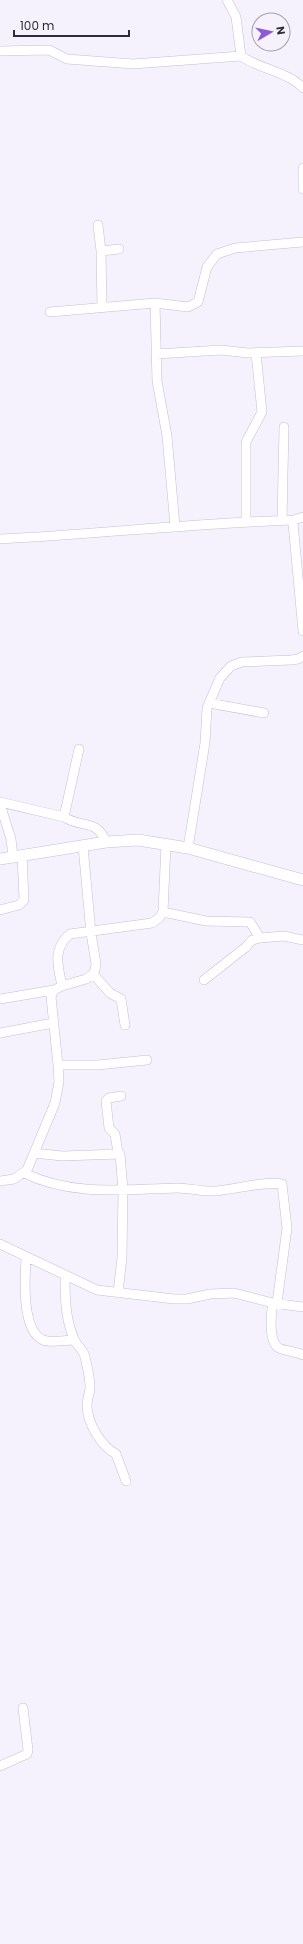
<svg xmlns="http://www.w3.org/2000/svg" width="303" height="1944" font-family="Poppins,sans-serif">
<rect width="100%" height="100%" fill="#f5f1fd"/>
<g fill="none" stroke-linecap="round" stroke-linejoin="round">
<defs>
<path id="minor" d="M227,0L236,17L241,56C259,69 289,72 303,88
M0,51L49,50L67,59L133,64L241,56
M303,168V189
M98,225L101,251L102,307
M101,251L119,249
M155,303L157,381L167,436L175,526
M50,312L155,303L188,307L198,302L207,267L217,254L235,248L303,242
M156,354L221,350L248,353L303,351
M303,517L294,520L293,523L303,631
M282,521L284,427
M246,522V442L262,412L256,353
M0,539C98,534 196,523 294,520
M209,703L264,713
M0,802L64,817C83,829 96,818 106,842
M0,804L11,839L13,856
M64,817L79,749
M188,848L205,743L207,708L220,678L231,666L242,662L291,660L298,659L303,656
M0,910L19,905L24,900L22,855
M163,912L206,921L250,922L260,938
M93,974L110,993L121,999L125,1025
M204,980L246,947L252,940L260,938L284,936L303,940
M62,986C58,966 52,949 70,934L152,923L159,918L163,912L166,844
M0,999L54,990
M0,1033L53,1023
M58,1065H98L147,1060
M34,1153L62,1156L120,1154L123,1190L122,1257L118,1293
M118,1153L115,1134L109,1128L106,1101L109,1098L121,1096
M24,1173C74,1197 124,1189 177,1188C190,1188 203,1192 216,1191C235,1189 265,1181 282,1184L287,1228L277,1303
M0,1181L14,1179L27,1170L55,1103L59,1082L58,1065L51,997L54,990L62,986L86,979L93,974L95,970L96,964L91,933L83,846
M0,1244L97,1290L174,1299H187L210,1294L234,1293L273,1303L303,1307
M26,1258C25,1278 21,1330 43,1340C51,1343 65,1340 74,1340
M65,1275C65,1297 65,1318 74,1339C76,1345 84,1350 85,1357C87,1366 90,1377 90,1387C90,1393 87,1399 87,1405C87,1423 101,1446 116,1454L126,1481
M273,1303C271,1313 268,1342 279,1348C284,1351 295,1351 303,1355
M0,1766L27,1754L28,1750L23,1708"/>
<path id="major" d="M0,859L106,842L138,840L188,848L303,880"/>
</defs>
<use href="#minor" stroke="#c5bfd3" stroke-width="10"/>
<use href="#major" stroke="#c5bfd3" stroke-width="12"/>
<use href="#minor" stroke="#fff" stroke-width="9"/>
<use href="#major" stroke="#fff" stroke-width="11"/>
</g>
<g transform="translate(271 32) rotate(81)"><circle r="19" fill="#f5f1fd" stroke="#a6a3ad"/>
<path d="M0-3L7 15L0 10L-7 15Z" fill="#8d5ad3"/>
<text y="-6" font-size="11" font-weight="bold" text-anchor="middle" fill="#302d35">N</text>
</g>
<path d="M14 30v6h115v-6" fill="none" stroke="#302d35" stroke-width="2"/>
<text x="20" y="30" font-size="12" fill="#302d35" stroke="#f5f1fd" stroke-width="3" paint-order="stroke">100 m</text>
</svg>
